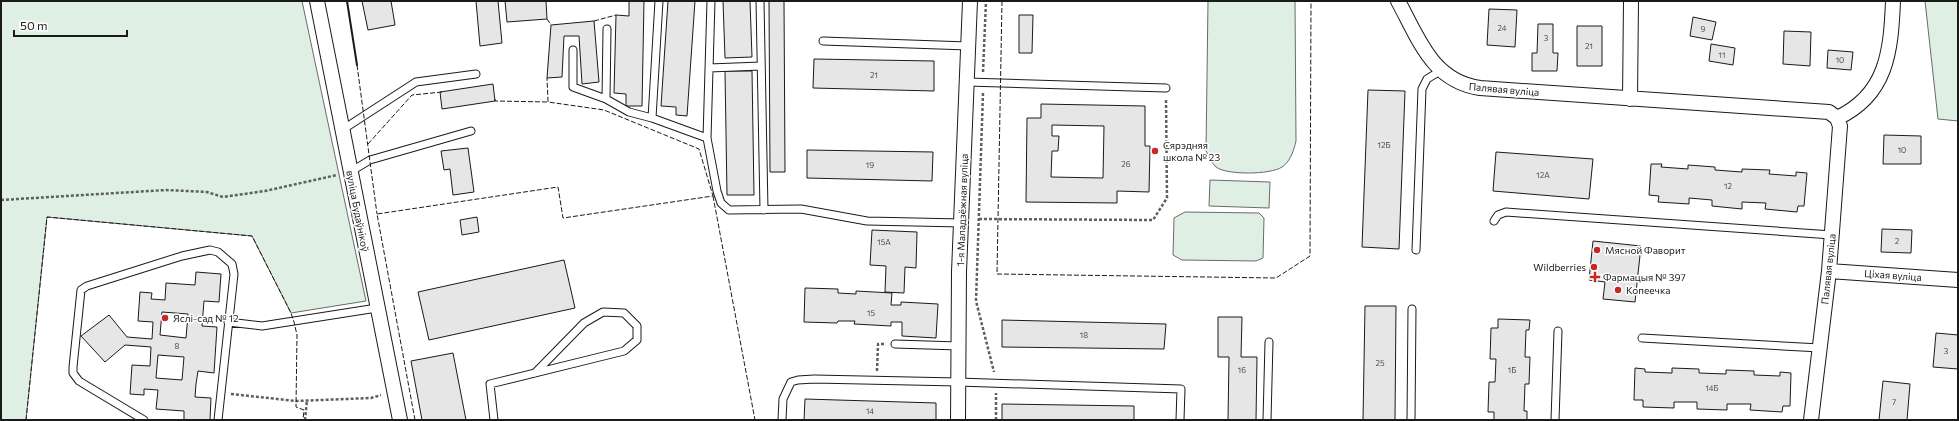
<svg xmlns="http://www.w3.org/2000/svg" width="1959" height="421" font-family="Commissioner,sans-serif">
<rect width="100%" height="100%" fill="#fff"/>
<path fill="#e0efe3" stroke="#6a6a6a" d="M1,1H302L366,301L291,313L252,236L47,217L26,420H1Z
M1208,1H1295L1296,141C1294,150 1290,162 1282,167C1270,175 1226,175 1216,167C1211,163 1209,155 1206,151Z
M1925,1H1958V121L1938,119Z
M1210,180L1270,182L1269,208L1209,206Z
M1185,212L1259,213L1264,218L1263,258L1256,261L1182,260L1173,255L1174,218Z"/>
<path fill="#e6e6e6" stroke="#1a1a1a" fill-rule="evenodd" d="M362,1H391L395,25L368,30Z
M476,1H498L502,43L480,46Z
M505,1H546L547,19L507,22Z
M629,1H644L642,106H626V94L614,93L616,15L629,16Z
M668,1H695L687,116L676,115V107L661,106Z
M723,1H750L752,57L725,58Z
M769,1H784L785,172H770Z
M1489,9L1517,10L1515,47L1487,45Z
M1019,15H1033L1032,53H1019Z
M1693,17L1716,22L1712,40L1690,36Z
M594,21L599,82L582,84L579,36H564L562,77L547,78L551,25Z
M1538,24H1553V53H1558L1557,71H1532V53H1537Z
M1577,26H1602V66H1577Z
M1784,31L1811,32L1810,66L1783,64Z
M1711,44L1735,48L1733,65L1709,61Z
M1828,50L1853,52L1851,70L1827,68Z
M814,59L934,61V91L813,88Z
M725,71H752L754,195H727Z
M493,84L495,101L442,109L440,92Z
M1368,90L1405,91L1399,249L1362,247Z
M1041,104L1145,106V146H1150L1149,192L1117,191V203L1026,202L1027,118H1041ZM1052,125L1104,126L1103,178L1051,177L1052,151H1058L1059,136H1052Z
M1884,135L1921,136V164H1883Z
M468,148L474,192L453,195L450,169L444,170L441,151Z
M807,150L933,152L932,181L807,178Z
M1496,152L1593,159L1589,199L1493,191Z
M1651,164H1662L1661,167L1688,169V165L1715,167V170L1742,172V169L1770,170L1769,174L1796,176V172L1807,173L1804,206H1798L1797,212L1765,209L1766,203L1742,202V209L1712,206V200L1689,198V204L1658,202L1659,196L1649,195Z
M477,217L479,232L462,235L460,220Z
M1882,229L1912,230L1911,253L1881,252Z
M872,230L917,232L916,268L905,267L904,293L885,292L886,266L870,265Z
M1593,241L1641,246L1635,302L1603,299L1605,282L1589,280Z
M564,260L575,308L429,340L418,292Z
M196,272L221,274L219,302L204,301L202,326L217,327L214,373L198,371L196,384L195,397L211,398L210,420H184V411L156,409L158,390L144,389V395L130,394L132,365L150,366L151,347L125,345L105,362L81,336L109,315L127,337L152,339L153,322L138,321L140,292L152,293L151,299L165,300L166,283L195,285ZM162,312L188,314L186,338L160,335ZM158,355L184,357L182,380L156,378Z
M805,288L838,289V293L856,294V291L892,293L891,305H901V302L938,304L936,338L902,336V322H891V326L854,324L855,321H838L837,323L804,322Z
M1365,306H1396L1395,420H1363Z
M1218,317H1242L1241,357H1257L1256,420H1228L1229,357H1218Z
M1498,319L1530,320L1529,330H1526L1525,357H1530L1529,384H1525L1524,411H1527V420H1494V412H1488L1489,382H1495L1496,359H1490L1491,328H1498Z
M1002,320L1166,324L1164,349L1002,347Z
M1936,333L1958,335V369L1933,367Z
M453,353L466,420H422L411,361Z
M1635,368L1645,369V372L1672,373V368L1699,369V373L1726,374V370L1754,371V375L1780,376V372L1791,373L1790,406H1783L1782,412L1750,410L1751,404H1727V410L1697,409V402H1674V408L1643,407V400H1634Z
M1883,381L1910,384L1907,420H1879Z
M805,399L936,403V420H804Z
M1002,404L1134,406V420H1002Z"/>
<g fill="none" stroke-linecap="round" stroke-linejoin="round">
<defs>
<path id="lane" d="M659,1L652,118L707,138
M711,1L707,138L717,191L721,203L729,210L801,209L867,221L962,223
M760,1L764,210
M607,29L606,99L629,112L652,118
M823,41L968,46
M573,50V87L606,99
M709,68L761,66
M967,82L1166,88
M342,130L416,82L476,74
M350,172L370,160L471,131
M1494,221L1498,215L1506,212L1832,235
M1416,250L1422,89L1427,79L1440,71
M228,322L262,326L377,308
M1642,338L1820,348
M895,344L959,346
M144,420L79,381L73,373V367L81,290L87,286L182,256L210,250L218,252L232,264L234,274L218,420
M494,420L490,384L624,351L637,340V326L624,313L603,312L584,323L535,373
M782,420L783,399L791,382L798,380L814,379L958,382L1181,389L1180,420
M1267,420L1269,342
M1411,420L1412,309
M1555,420L1558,331"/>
<path id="street" d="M317,1L400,420
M1398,1C1419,39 1432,81 1480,88L1829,112L1837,118L1840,126L1829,271L1811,420
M1630,99L1631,1
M1837,118C1887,95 1891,51 1893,1
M1829,271L1958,280
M958,420L959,272L970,1"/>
</defs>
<use href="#lane" stroke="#1a1a1a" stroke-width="9"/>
<use href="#street" stroke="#1a1a1a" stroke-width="16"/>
<path stroke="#5f5f5f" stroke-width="2.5" stroke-dasharray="3 2" stroke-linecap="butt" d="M983,72L986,1
M983,93L976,301L994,372
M1,200L166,190L207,192L223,197L265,191L337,175
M979,219L1153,220L1167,198L1166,98
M877,371L878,344H885
M231,394L296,401L371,398L381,395
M305,420L307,400
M996,420V393"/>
<use href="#lane" stroke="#fff" stroke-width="7"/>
<use href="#street" stroke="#fff" stroke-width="14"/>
<path stroke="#1a1a1a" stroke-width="1" stroke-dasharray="5 2" stroke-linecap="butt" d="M1002,1L997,274L1276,278L1310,256L1311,1
M547,19L551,25
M594,21L616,15
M357,65L377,214
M495,99V101L548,102
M368,144L412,95L442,92
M713,196L755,420
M26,420L47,217L252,236L291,313L294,322L297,335L296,407L304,410L303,420
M415,420L377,214L558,187L563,218L713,196L699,149L604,110L548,102L547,78"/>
<path stroke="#1a1a1a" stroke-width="2" d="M347,1L357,65"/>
</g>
<g fill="#c62828" stroke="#fff" stroke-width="1.5">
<circle cx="1155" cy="151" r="4"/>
<circle cx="1597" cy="250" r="4"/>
<circle cx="1594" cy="267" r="4"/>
<path d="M1593 271h4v4h4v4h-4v4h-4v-4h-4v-4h4z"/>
<circle cx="1618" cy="290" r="4"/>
<circle cx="165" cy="318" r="4"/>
</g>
<g text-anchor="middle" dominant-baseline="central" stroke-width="3" stroke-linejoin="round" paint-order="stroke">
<g font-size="8" fill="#4d4d4d">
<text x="1502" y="28">24</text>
<text x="1703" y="29">9</text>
<text x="1546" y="38">3</text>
<text x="1589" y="46">21</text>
<text x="1722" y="55">11</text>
<text x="1840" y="60">10</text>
<text x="874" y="75">21</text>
<text x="1384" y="145">12Б</text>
<text x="1902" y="150">10</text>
<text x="1126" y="164">26</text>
<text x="870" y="165">19</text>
<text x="1543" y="175">12А</text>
<text x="1728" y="186">12</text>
<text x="1897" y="241">2</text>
<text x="884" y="242">15А</text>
<text x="871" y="313">15</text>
<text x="1084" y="335">18</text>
<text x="177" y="346">8</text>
<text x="1946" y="351">3</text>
<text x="1380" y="363">25</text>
<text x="1242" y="370">16</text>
<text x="1512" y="370">1Б</text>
<text x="1712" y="388">14Б</text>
<text x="1894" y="402">7</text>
<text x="870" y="411">14</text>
</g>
<g font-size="10" fill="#1a1a1a" stroke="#fff">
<text transform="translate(1504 89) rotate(5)">Палявая вуліца</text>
<text transform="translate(962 210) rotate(-88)">1-я Маладзёжная вуліца</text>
<text transform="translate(358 211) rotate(79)">вуліца Будаўнікоў</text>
<text transform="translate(1828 269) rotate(-84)">Палявая вуліца</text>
<text transform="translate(1893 275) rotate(4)">Ціхая вуліца</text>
</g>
<g font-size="10" fill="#1a1a1a" stroke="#fff" text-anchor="start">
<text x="1163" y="145">Сярэдняя<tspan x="1163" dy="12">школа № 23</tspan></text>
<text x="1605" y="250">Мясной Фаворит</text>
<text x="1586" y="267" text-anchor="end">Wildberries</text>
<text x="1603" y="277">Фармацыя № 397</text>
<text x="1626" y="290">Копеечка</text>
<text x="173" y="318">Яслі-сад № 12</text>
</g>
</g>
<rect width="1959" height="421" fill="none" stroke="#1a1a1a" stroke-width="4"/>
<path d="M14 30v6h113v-6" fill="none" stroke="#1a1a1a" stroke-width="2"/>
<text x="20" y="30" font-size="12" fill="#1a1a1a" stroke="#ffffff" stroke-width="3" paint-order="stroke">50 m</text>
</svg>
